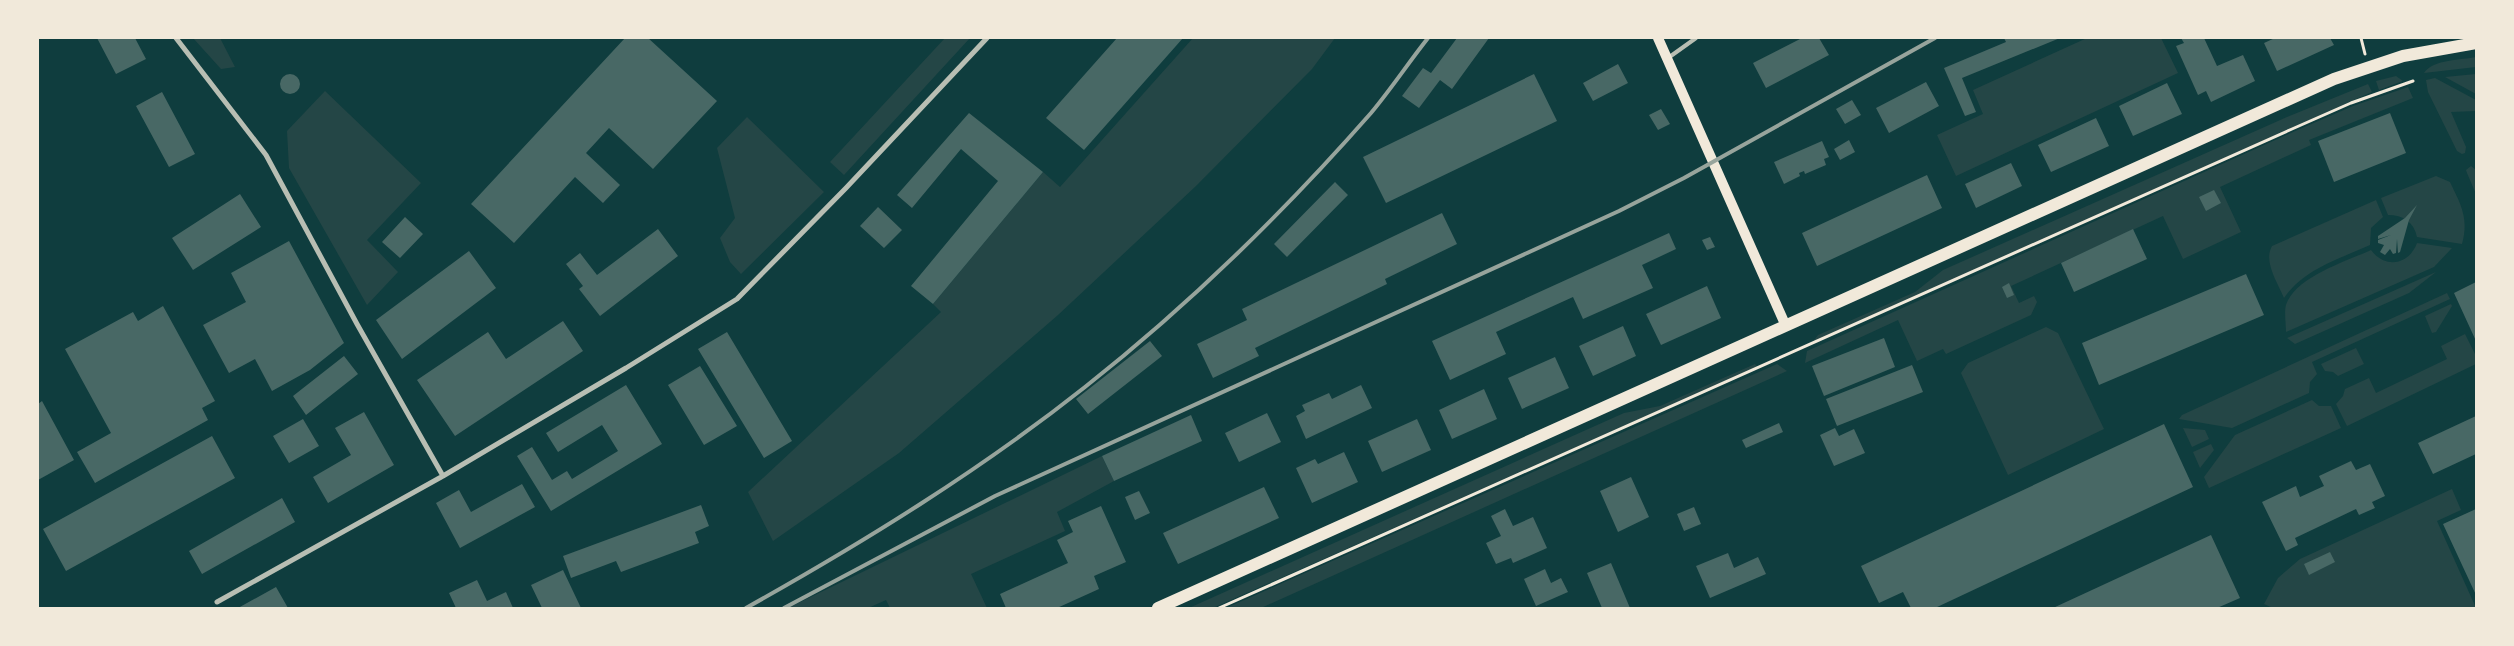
<svg xmlns="http://www.w3.org/2000/svg" width="2514" height="646" font-family="'DejaVu Sans',sans-serif">
<rect width="100%" height="100%" fill="#0f3d3e"/>
<path fill="#244646" d="M193,38H220L235,67L221,69Z
M945,38H970L844,175L830,162Z
M1193,38H1335L1312,69L1196,186L1058,315L899,453L773,541L748,492L941,312L933,304L1043,172L1060,187Z
M2087,38H2161L2178,73L1956,176L1937,135L1983,114L1973,90Z
M2476,57V67L2424,73C2433,59 2462,60 2476,57Z
M2476,74V94L2445,77Z
M2396,76L2403,81L2379,90L2376,81Z
M2435,78L2476,100V111L2451,112L2466,147L2465,153L2462,154L2457,151L2428,92L2426,80Z
M2368,84L2372,92L1812,343L1818,335L1915,292L1943,270L2287,117Z
M2408,87L2413,98L2309,140L2311,145L2220,187L2241,232L2183,259L2163,216L2011,286L2019,303L2034,296L2037,302L2031,315L1946,354L1943,349L1917,361L1898,320L1805,363L1807,351L2293,132L2353,106Z
M325,91L421,183L367,240L398,272L367,305L289,168L287,131Z
M747,117L824,192L741,274L730,262L720,238L735,218L717,148Z
M2471,166L2476,170V194L2467,173L2466,170Z
M2436,176L2450,182C2461,205 2469,218 2462,244L2417,237C2414,222 2403,215 2388,215L2381,198Z
M2376,200L2383,217L2371,228L2370,245C2339,259 2304,269 2284,298C2278,283 2263,262 2272,246Z
M2417,243L2452,248L2434,267L2286,332C2286,324 2284,312 2286,305C2295,277 2347,261 2371,250C2385,269 2409,265 2417,243Z
M2436,272L2409,293L2295,344L2287,338Z
M2447,293L2450,299L2312,362L2317,374L2310,382L2309,393L2232,428L2179,419L2182,415Z
M2451,304L2452,306L2436,332L2432,333L2425,316Z
M2046,327L2058,333L2104,429L2008,475L1961,373L1968,363Z
M2465,334L2476,356V364L2347,426L2336,404L2343,396L2345,389L2369,378L2376,393L2447,359L2441,346Z
M2356,348L2364,364L2338,376L2333,372L2325,371L2321,364Z
M1755,364L1757,367L1213,608H1189L1624,413L1660,406Z
M1777,364L1787,371L1261,608H1226Z
M2312,400L2319,406H2331L2341,428L2209,488L2204,477L2235,435Z
M2183,428L2205,430L2209,439L2192,447Z
M2211,444L2214,450L2200,468L2193,452Z
M1102,456L1114,481L1057,512L1065,531L971,574L987,608H890L886,600L868,608H788Z
M2452,489L2461,510L2437,521L2476,608H2273L2264,604L2278,578L2300,559Z"/>
<path fill="#486865" d="M97,38H135L146,59L116,74Z
M625,38H648L717,101L653,169L609,128L586,153L620,185L603,203L575,177L514,243L471,204Z
M1117,38H1183L1084,150L1046,118Z
M1457,38H1489L1452,89L1440,80L1419,108L1402,96L1423,68L1431,73Z
M1802,38H1819L1829,55L1766,88L1753,63Z
M2004,38H2060L1962,78L1976,112L1965,116L1944,68L2006,42Z
M2181,38H2204L2217,66L2243,55L2255,81L2211,102L2206,91L2198,95L2176,46L2184,43Z
M2275,38H2330L2334,45L2277,71L2264,43Z
M1618,64L1628,83L1593,101L1583,83Z
M1534,74L1557,121L1386,203L1363,157Z
M280 84a10 10 0 1 1 20 0a10 10 0 1 1-20 0Z
M1926,82L1939,106L1889,133L1876,108Z
M2167,83L2182,114L2133,136L2119,106Z
M162,92L195,154L169,167L136,106Z
M1852,100L1861,115L1845,124L1836,109Z
M1661,109L1670,124L1658,130L1649,115Z
M969,113L1043,172L933,304L911,286L998,181L961,149L912,208L897,195Z
M2390,113L2406,153L2334,182L2318,141Z
M2096,118L2109,146L2051,172L2038,145Z
M1849,140L1855,152L1840,160L1834,149Z
M1822,141L1829,157L1824,159L1826,165L1805,174L1804,171L1799,173L1800,176L1784,184L1774,162Z
M2011,163L2022,186L1976,208L1965,184Z
M1927,175L1942,208L1817,266L1802,233Z
M1335,182L1348,195L1287,257L1274,244Z
M2214,190L2221,203L2206,211L2199,197Z
M240,194L261,227L193,270L172,238Z
M2417,205L2409,220L2400,252L2398,253L2397,239L2396,253L2393,254L2390,249L2385,255L2380,252L2384,245L2378,243V240L2391,235L2378,239V236L2405,218Z
M878,207L902,230L884,248L860,226Z
M1442,213L1457,244L1385,279L1387,284L1255,348L1259,356L1213,378L1197,344L1247,320L1242,309Z
M405,217L423,234L400,258L382,242Z
M658,229L678,256L600,316L579,289L583,286L566,264L580,253L597,275Z
M2133,229L2147,259L2074,292L2061,263Z
M1669,233L1676,249L1642,265L1653,288L1583,319L1573,297L1496,332L1506,354L1450,380L1432,341Z
M1710,237L1715,247L1707,250L1702,240Z
M289,241L344,343L310,370L272,391L255,359L229,373L203,325L246,302L231,273Z
M469,251L496,288L402,359L376,320Z
M2246,274L2264,315L2099,385L2082,343Z
M2476,282V341L2454,293Z
M2009,283L2014,295L2007,298L2002,287Z
M1707,286L1721,318L1661,345L1646,314Z
M163,306L215,401L202,408L208,420L95,483L77,452L111,433L65,349L133,312L138,321Z
M563,321L583,351L455,436L417,380L488,332L506,359Z
M1623,326L1636,356L1593,376L1579,346Z
M727,332L792,441L764,458L698,349Z
M1884,338L1895,367L1824,396L1812,366Z
M1150,341L1162,356L1088,414L1076,399Z
M344,356L358,374L306,415L293,396Z
M1555,357L1569,388L1522,409L1508,378Z
M1912,365L1923,392L1837,426L1826,399Z
M700,366L737,426L704,445L668,385Z
M626,385L662,444L551,511L517,456L532,447L552,480L567,471L572,479L618,451L602,425L558,452L546,433Z
M1361,385L1372,408L1306,439L1296,416L1305,411L1302,405L1329,393L1332,399Z
M1484,389L1497,419L1452,439L1439,410Z
M42,401L74,460L38,480V404Z
M364,412L394,465L328,503L313,477L351,455L335,428Z
M1267,413L1281,442L1239,462L1225,433Z
M1191,415L1202,441L1114,481L1102,456Z
M2476,416V454L2433,474L2418,443Z
M303,419L319,446L289,463L273,436Z
M1417,419L1431,450L1382,472L1368,441Z
M1779,423L1783,432L1746,448L1742,440Z
M2164,424L2193,487L1935,608H1911L1903,592L1879,603L1861,566Z
M1835,428L1839,436L1854,429L1865,453L1834,466L1820,435Z
M212,436L235,478L66,571L43,529Z
M1344,452L1358,482L1312,503L1296,468L1315,459L1318,464Z
M2351,461L2356,470L2370,464L2385,496L2372,502L2375,508L2359,515L2356,509L2295,538L2298,545L2286,551L2262,502L2296,486L2300,497L2324,486L2319,476Z
M1631,477L1649,517L1618,532L1600,491Z
M522,484L535,507L460,548L436,503L459,490L471,512Z
M1264,487L1279,518L1178,564L1163,533Z
M1139,491L1150,513L1135,520L1125,497Z
M282,498L295,522L202,574L189,551Z
M701,505L709,526L695,532L699,543L621,572L616,561L571,578L563,556Z
M1101,506L1126,562L1094,576L1099,589L1057,608H1006L1000,594L1068,563L1057,540L1073,532L1068,521Z
M1694,507L1701,524L1684,531L1677,514Z
M1505,509L1513,526L1533,517L1547,548L1513,563L1511,558L1496,564L1486,543L1501,536L1491,516Z
M2476,509V595L2443,524Z
M2211,535L2240,598L2217,608H2053Z
M2330,552L2335,562L2309,575L2304,564Z
M1728,553L1734,568L1758,557L1766,574L1710,598L1696,566Z
M1611,563L1630,608H1602L1587,573Z
M1545,569L1551,583L1561,578L1568,592L1536,606L1524,579Z
M563,570L581,608H542L531,585Z
M477,580L487,601L506,592L513,608H456L449,593Z
M276,587L288,608H238Z"/>
<g fill="none" stroke-linecap="round" stroke-linejoin="round">
<path stroke="#f1e9da" stroke-width="3" d="M2361,38L2365,54
M1219,608L2292,129L2351,103L2413,81"/>
<path stroke="#b8beb3" stroke-width="4" d="M1668,58L1696,38"/>
<path stroke="#b8beb3" stroke-width="5" d="M176,38L266,155L357,324L443,476
M217,602L443,476L626,368L737,299L846,188L987,38"/>
<path stroke="#f1e9da" stroke-width="10" d="M1658,38L1785,324"/>
<path stroke="#f1e9da" stroke-width="12" d="M1158,608L2334,79L2403,56L2476,43"/>
<path stroke="#97a49c" stroke-width="4" d="M746,608C864,542 979,471 1085,387C1189,305 1284,212 1371,113C1391,89 1409,62 1428,38
M784,608L995,496L1619,211L1684,178L1935,38"/>
</g>
<rect width="2514" height="646" fill="none" stroke="#f1e9da" stroke-width="78"/>
</svg>
